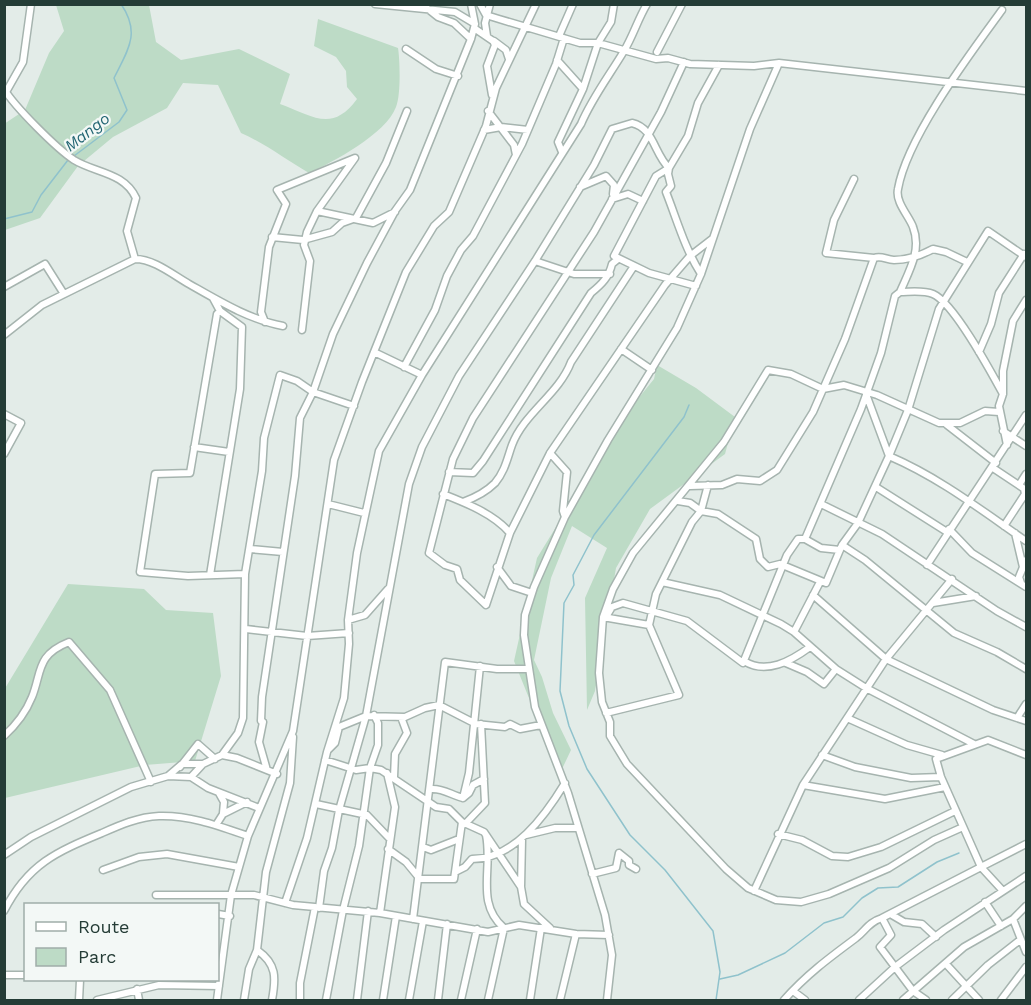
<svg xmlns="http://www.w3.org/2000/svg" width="1031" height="1005" font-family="'Work Sans',sans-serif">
<rect width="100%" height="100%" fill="#e3ece8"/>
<path fill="#bddbc6" d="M56,5H149L156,42L181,60L239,49L290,74L280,104C313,116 332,133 357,99L347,87L346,71L336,57L314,46L318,19L398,48C400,60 401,95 396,107C386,134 333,162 309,173C286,160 266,144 241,133L218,85L183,83L167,108L113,137L78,166L40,218L5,230L4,124L25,110L49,53L64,31Z
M657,365L696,388L735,417L725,454L650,509L616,568L595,691L587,710L585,598L607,548L572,526L551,578L534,660L542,677L553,713L571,750L562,769L554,760L514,661L537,558L624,416L654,379Z
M68,584L144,589L166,610L213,613L221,676L195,761L145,765L5,798L4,690Z"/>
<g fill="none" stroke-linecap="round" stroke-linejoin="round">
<path stroke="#8fc2cc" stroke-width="1.5" d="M74,156L119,122L127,110L114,78C128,50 141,33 121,4
M4,219L32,212L41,195L68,160
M689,405L684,417L594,535L573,575L574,585L564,603L560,691L569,726L587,769L630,835L665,870L713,931L720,972L716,1000
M720,979L738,975L785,953L824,923L843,917L862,898L878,888L898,887L937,862L959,853"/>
<defs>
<path id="street" d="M375,4L455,12L475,24
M480,4L486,15L499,19L580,43H598L656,59L668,58L690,64L754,66L779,63L1026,91
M428,9L438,17L454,23L471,39
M474,28L493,41L495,45L487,66L492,95
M487,36L485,23L490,4
M559,36L573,4
M494,41L506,50L509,59
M406,49L436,69L458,76
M657,52L682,4
M557,60L583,89
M684,62L661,112L594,232L473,418L453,459L429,553L445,565L457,569L460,580L486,605L510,533L550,453L665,285L690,256L712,239
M4,89C15,107 56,148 74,160C95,173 124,172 136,198L127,231L135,259
M6,92L23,62L31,4
M488,111L514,145L516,155
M484,130L501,127L528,130
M562,152L558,142L583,89L598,43L611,22L614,4
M669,168L668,174L671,186L666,192C677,220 685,249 701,274
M854,179L834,220L826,253L874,258C882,255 886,260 894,260C908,260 920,256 933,249L946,252L967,262
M580,187L606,176L614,185L613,194
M612,199L628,194L643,201
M317,211L373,223L395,212
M272,237L303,240L332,232L342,223L356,218L386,163L407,111
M535,261L574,274H610
M696,286L649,273L614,256L656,176L669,168L688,136L698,103L719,65
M4,287L45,264L64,294
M900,292C910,292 923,290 933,294C954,303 991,372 1003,394
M220,311L217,314L190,473L155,474L140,572L188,576L245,574
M265,322L261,312L269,247L286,204L277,190L355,158L317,211L307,232L304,245L310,261L302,330
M4,335L42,305L135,259C154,259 173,275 189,284C219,301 250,320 283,326
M621,349L652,370
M374,352L422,375
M979,352L991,324L999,293L1024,254
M404,367L435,310L447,276L461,250L473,236L522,144L556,64L564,38
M866,394L889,456C940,478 981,510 1026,541
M4,414L21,423L4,454
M947,425L996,463
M1003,431L1026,446
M1007,445L999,406L1003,394V371L1013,321L1026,300
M194,447L229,452
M550,453L567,472L563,511L565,517
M993,468L1026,490
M449,472L473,473L483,461L591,293C602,284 609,277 612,264L618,259
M1019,485L1026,474
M690,486L722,485L737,479L760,481L777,470L813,412L845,339L874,258
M876,487L947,532
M443,494C466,503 494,514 510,533
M678,501L690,503L701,511L718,514L756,539L760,559L768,567L780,564L826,583L842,545L858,523L889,456L908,410L939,309L988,231L1026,257
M463,502C474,498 487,491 495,483C505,471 507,459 512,445C524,413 559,394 571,362L634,266
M328,504L364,513
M821,504L882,534L997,611L1026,627
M1004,526L1025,494L1024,489
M949,529L972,553L1026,587
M1015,533L1023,567
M805,539L821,548L840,550
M842,545L865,560L954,633L997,652L1026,669
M250,549L283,552
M927,565L1026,415
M497,567L511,586L532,593
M210,575L240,389L242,327L220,311L213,298
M662,582L720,595L781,624L794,632L836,669L866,688L974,744
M1021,583L1019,577L1026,560
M813,595L886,659L993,710L1026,721
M933,603L976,596
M603,617L649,625
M606,617L612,607L623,603L687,621L743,663L787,555L798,539H805L861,409L881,353L895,296L900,292C909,271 922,250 913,227C909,216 895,202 898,189C907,137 970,54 1002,10
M348,620L365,615L388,589
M246,629L307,636L349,633
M794,632L820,582
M744,661C766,675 791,661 810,647
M786,663L807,672L824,684L836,669
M606,713L679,695L649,625L656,594L692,522L701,511L708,485
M847,718L907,745L942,755
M1017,718L1026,704
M4,736C16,725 26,712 32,697C42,672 36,655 69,642L110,690L151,782
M328,750L335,743L339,727L366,716L405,717L425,708L439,705L476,724L505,727L510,724L520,729L541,725
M222,755L237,758L277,774
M822,755L855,767L911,778L941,777
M1026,755L988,740L936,759L941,777L981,867L1026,844
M325,760L356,770L370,768L381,770L436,807L449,809L462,822L484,832L521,887
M180,767L198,744L215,759
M267,770L259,742L263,722L261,721L262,697L295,476L300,418L313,392L333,334L367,263L395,211L410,190L471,39L475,24L471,4
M168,776L191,777L203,764L222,755L238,733L243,718L245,574L262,471L264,438L280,375L297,381L313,392L354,406
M191,777L208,788L259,808
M394,777L395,754L407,733L401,717
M803,785L885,799L945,787
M431,789C443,788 451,795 463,798
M219,793L224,802L223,813
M463,798L469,773L480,666
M463,798L469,793L473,785L484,779
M316,804L367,815L389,838
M465,824L485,803L481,724
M216,825L223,814L247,802
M963,827L934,840L889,868L829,894L801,902L776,900L748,888L726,869L627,764L610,736V722L602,702L599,673L603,617L613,589L633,553L724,442L768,370L791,374L823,389L844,385L877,395L939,423H960L985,411L999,412
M778,834L802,840L832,856L848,857L881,847L955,811
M486,835C493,869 475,903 504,928L488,1000
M526,835L555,828H578
M522,840L521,887L524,904L550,928
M423,847L431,850L459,839
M388,849L406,862L420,879H454L455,872L465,867L472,859C514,859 545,816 565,783
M4,855L31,837L131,787L168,776L182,764H203
M103,870L139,857L167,854L239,867
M455,872L462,822
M592,874L616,868L619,853L629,861V865L636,869
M754,891L803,785L886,659L952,579
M156,895H254L293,905L380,913L488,932L519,925L576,934L609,935
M985,902L1001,926
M285,903L307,838L327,752L344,698L349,644L348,620L357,553L379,451L422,375L581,124C592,98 609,76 624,51C633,36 638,19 647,4
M319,908L324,871L332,848L339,810L366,716L409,484L422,447L459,376L535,261L594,165L612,129L632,123C654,128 654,154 669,168
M4,911C28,864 56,852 102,833C120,825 138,817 159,816C190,815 219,826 248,836
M380,913L395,807L387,773
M218,914L230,916
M892,915L904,922L922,924L936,937
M413,919L445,662L497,669H529
M1013,919L1026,952
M257,950C277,964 276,978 272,1000
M946,964L979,1000
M4,975H26
M137,989L139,1000
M793,991L805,1000
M79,1000L80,980
M97,1000L159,985L219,986
M217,1000L231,895L248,836L293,731L334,460L362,382L406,272L434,226L449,212L486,126L496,88L536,4
M244,1000L249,969L257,950L266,872L290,783L293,737
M300,1000V983L315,907
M326,1000L343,910L359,846L370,768L378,745V723L374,715
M357,1000L368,911
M383,1000L396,916
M409,1000L423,921
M438,1000L447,924
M461,1000L477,929
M530,1000L541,928
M560,1000L576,934
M607,1000L612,955L605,915L568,793L535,707L524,635L525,615L534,587L565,517L608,440L677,328L701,274L750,129L779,63
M784,1000C806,975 829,958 856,938C865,931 869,922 882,918
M859,1000L895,967L944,930L1026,876
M903,1000L964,947L1013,919L1026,906
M926,1000L913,991L880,947L891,935L882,918L981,867L1003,891
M952,1000L988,965L1020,940
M1001,1000L1026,967"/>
</defs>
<use href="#street" stroke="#a6b4af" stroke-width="9"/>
<use href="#street" stroke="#fff" stroke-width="6"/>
</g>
<g text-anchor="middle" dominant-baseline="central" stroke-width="4.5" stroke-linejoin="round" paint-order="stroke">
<g font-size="16" font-style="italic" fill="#226573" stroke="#f3f8f6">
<text transform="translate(87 132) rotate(-38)">Mango</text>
</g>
</g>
<rect width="1031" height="1005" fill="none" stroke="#243c36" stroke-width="12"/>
<rect x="24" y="903" width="195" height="78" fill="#f3f8f6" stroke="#a0ada9" stroke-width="1.5"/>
<rect x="36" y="922" width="30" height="9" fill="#ffffff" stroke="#a0ada9" stroke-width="1.5"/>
<text x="78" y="933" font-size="18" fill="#243c36">Route</text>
<rect x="36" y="948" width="30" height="18" fill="#bddbc6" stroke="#a0ada9" stroke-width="1.5"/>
<text x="78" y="963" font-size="18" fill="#243c36">Parc</text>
</svg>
